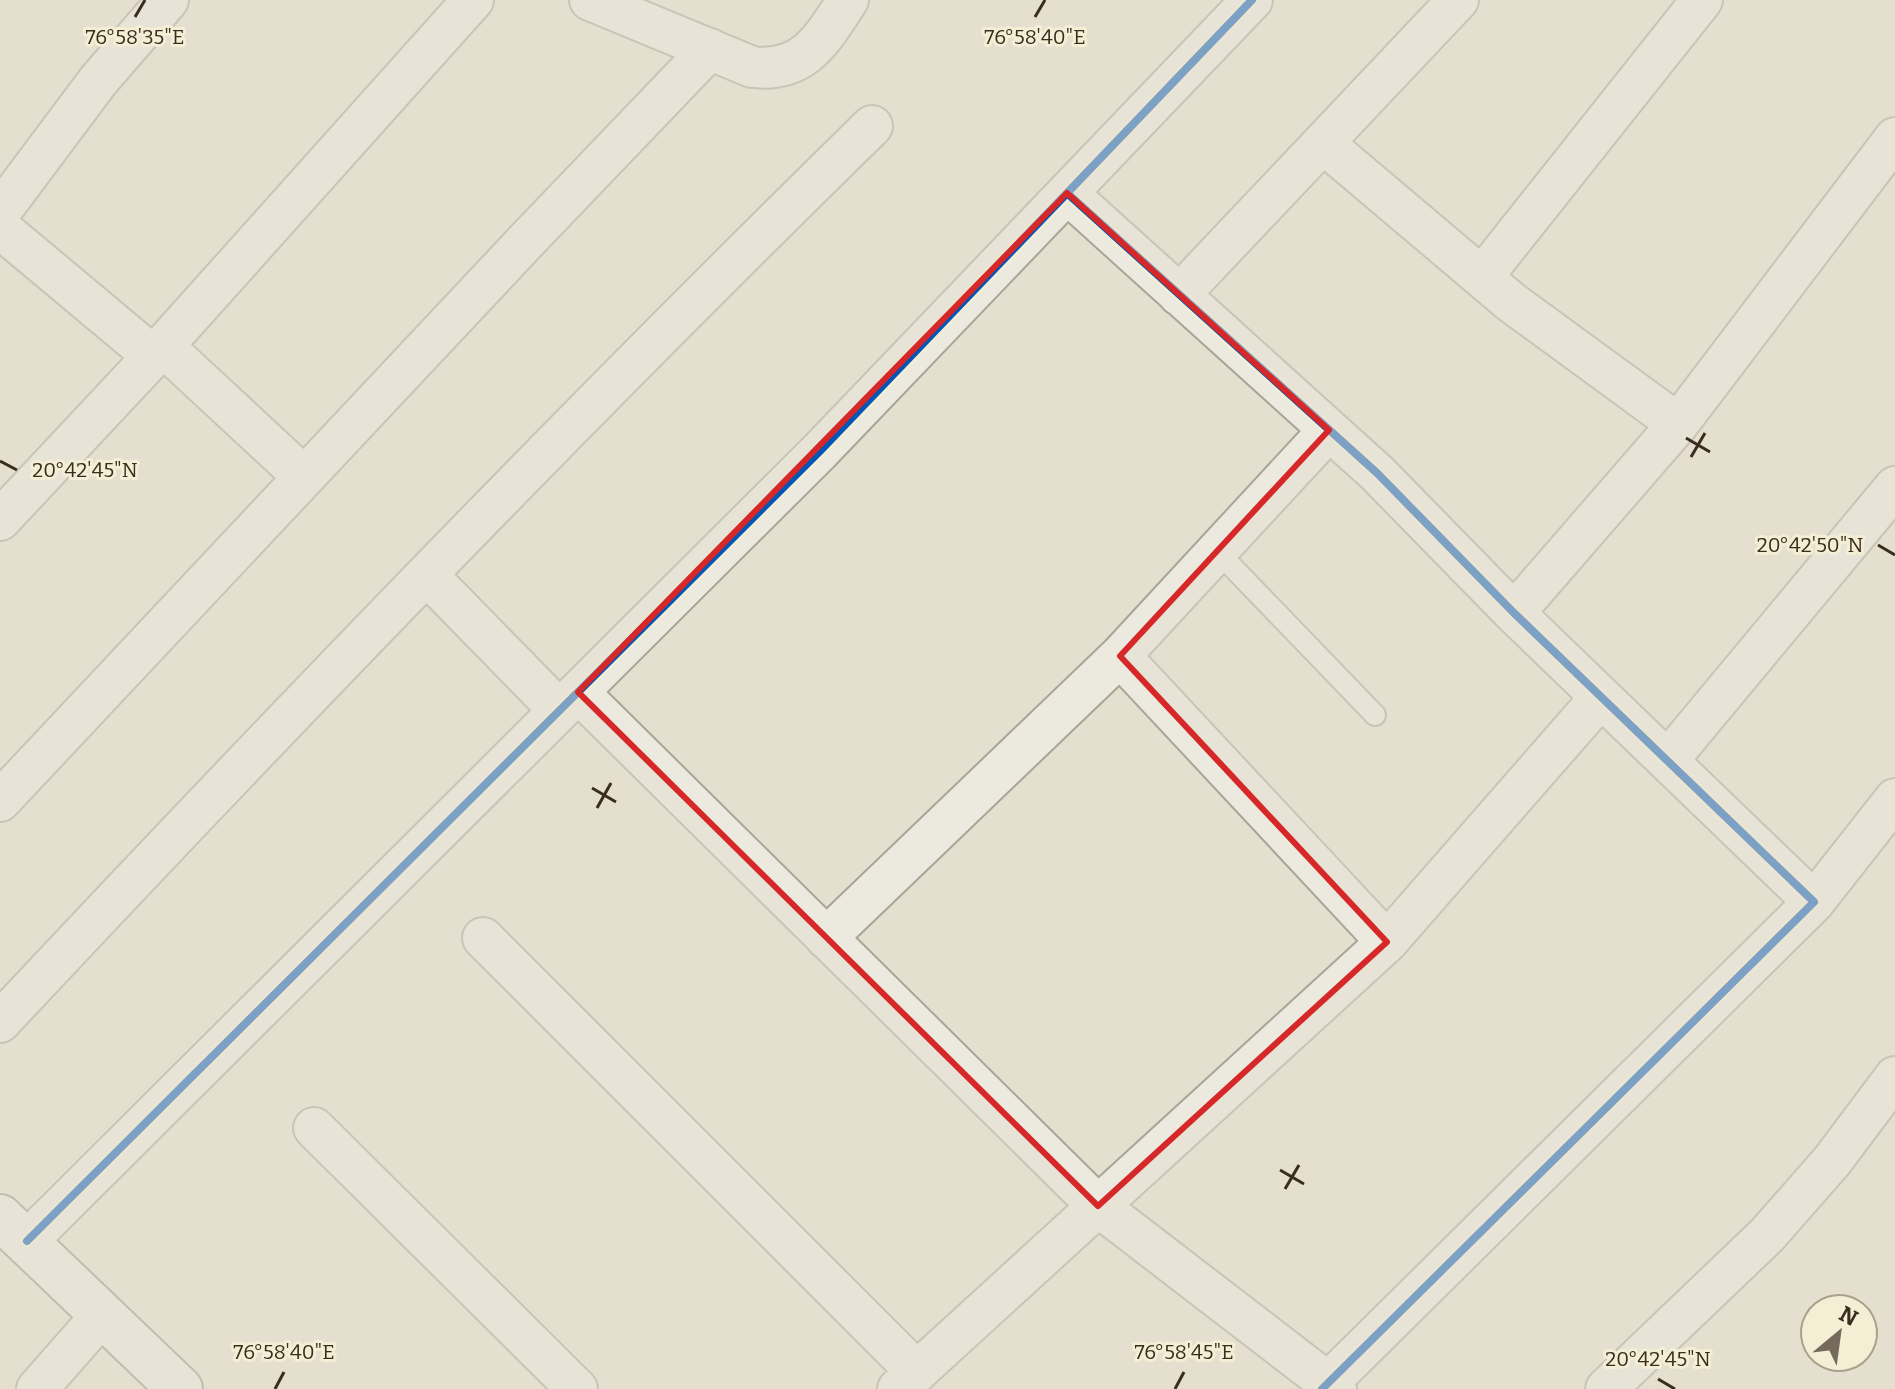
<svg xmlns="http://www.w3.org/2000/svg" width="1895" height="1389" font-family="Bitter,serif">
<rect width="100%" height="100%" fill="#e4dfce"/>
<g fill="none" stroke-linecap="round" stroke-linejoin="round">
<defs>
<path id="lane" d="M1217,551L1375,715"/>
<path id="street" d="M590,0L752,67C805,73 822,39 848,0
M1323,143L1511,302L1678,424
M1067,193L1377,473L1514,613L1814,902L1322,1389
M0,212L98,81L168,0
M0,228L153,356
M1482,277L1702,0
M1179,295L1458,0
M163,346L304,477
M0,520L163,346L473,0
M427,575L559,710
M1514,613L1678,424L1895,138
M578,692L1098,1206L1336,1389
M1668,760L1895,487
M0,801L527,240L710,49
M1814,902L1895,799
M483,938L917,1372
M826,938L1120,656
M1387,942L1601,697
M0,1022C285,718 574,418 872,126
M314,1128L577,1389
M27,1241L820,451L1252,0
M37,1389L103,1314
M898,1389L1387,942L1120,656L1329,430
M1606,1389L1767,1235L1832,1161L1895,1077"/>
<path id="secondary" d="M0,1217L180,1389"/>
</defs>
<use href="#lane" stroke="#a9a497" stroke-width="24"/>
<use href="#street" stroke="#a9a497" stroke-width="44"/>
<use href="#secondary" stroke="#999387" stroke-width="48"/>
<use href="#lane" stroke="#ece9df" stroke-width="20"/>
<use href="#street" stroke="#ece9df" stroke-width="40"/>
<use href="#secondary" stroke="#ece9df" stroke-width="44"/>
<defs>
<path id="cycleway" d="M1067,193L1377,473L1514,613L1814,902L1322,1389
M27,1241L820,451L1252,0"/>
</defs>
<use href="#cycleway" stroke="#f4eed5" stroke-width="13"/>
<use href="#cycleway" stroke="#0057b8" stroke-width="8"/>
</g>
<path d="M0 0H1895V1389H0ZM1067,193L1329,430L1120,656L1387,942L1098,1206L578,692Z" fill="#e4dfce" fill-opacity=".55" fill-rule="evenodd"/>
<path fill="none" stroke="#d62828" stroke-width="6" stroke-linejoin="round" d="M1067,193L1329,430L1120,656L1387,942L1098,1206L578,692Z"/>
<path fill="none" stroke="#382d1f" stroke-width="3" d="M135,17L145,0M1035,17L1045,0M1686,438L1710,452M1691,457L1705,433M0,461L17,470M1878,545L1895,555M592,788L616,802M597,808L611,783M1280,1170L1304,1184M1285,1189L1299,1165M1658,1379L1675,1389M275,1389L284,1372M1175,1389L1184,1372"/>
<g font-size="20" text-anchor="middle" fill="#382d1f" stroke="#f4eed5" stroke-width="6" stroke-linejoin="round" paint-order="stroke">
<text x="135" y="44">76°58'35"E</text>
<text x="1035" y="44">76°58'40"E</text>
<text x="85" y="477">20°42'45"N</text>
<text x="1810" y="552">20°42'50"N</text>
<text x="284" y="1359">76°58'40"E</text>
<text x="1184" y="1359">76°58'45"E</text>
<text x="1658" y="1366">20°42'45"N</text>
</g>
<g transform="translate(1839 1333) rotate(29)"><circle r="38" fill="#f4eed5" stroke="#a9a18c" stroke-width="2"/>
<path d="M0-6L14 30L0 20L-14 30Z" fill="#746b5c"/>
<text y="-12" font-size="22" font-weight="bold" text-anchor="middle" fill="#382d1f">N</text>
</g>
</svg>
